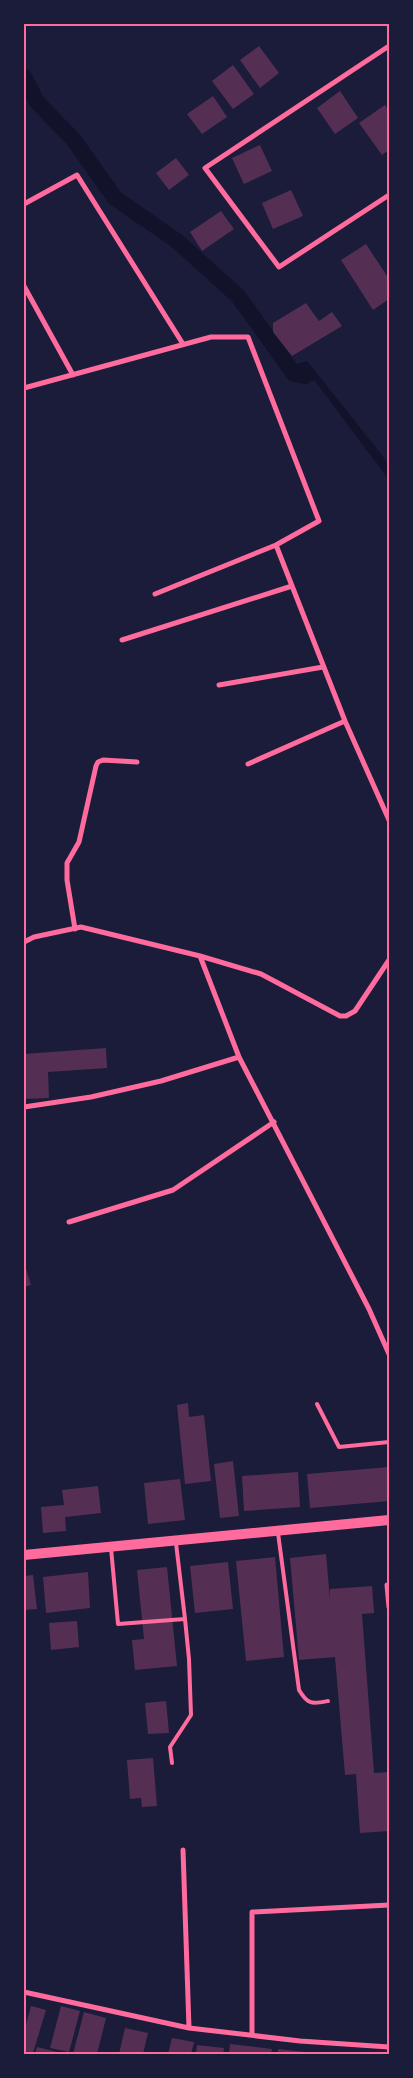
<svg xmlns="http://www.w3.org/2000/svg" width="413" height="2078" font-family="'DM Sans',sans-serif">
<rect width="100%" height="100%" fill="#1b1b3a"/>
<path fill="#12122b" d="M307,361L389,464V480L315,381L289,380L282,369Z"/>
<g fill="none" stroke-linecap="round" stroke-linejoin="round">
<path stroke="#12122b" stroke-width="16" d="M24,77L37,102L73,139L115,198L177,241L238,296L294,374L305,376"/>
</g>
<path fill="#542f53" d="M259,46L279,73L260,88L240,60Z
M233,65L254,94L233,109L212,81Z
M340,91L358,118L335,134L317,108Z
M213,96L227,117L202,134L187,114Z
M385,105L389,112V150L382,155L359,123Z
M260,145L272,171L244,184L232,158Z
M176,158L189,175L169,190L156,173Z
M291,190L303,216L273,229L262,203Z
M221,211L234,229L202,251L190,232Z
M366,244L389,279V299L373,310L341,260Z
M306,303L319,321L332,312L342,326L292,356L273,332V323Z
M106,1048L107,1068L48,1072L49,1098L24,1099V1054Z
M24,1262L31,1285L24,1287Z
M188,1403L189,1417L204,1415L211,1481L185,1484L177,1405Z
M233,1461L239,1516L220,1518L214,1464Z
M389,1467V1501L310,1508L307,1474Z
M298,1472L300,1507L244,1511L242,1476Z
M180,1479L185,1520L148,1524L144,1483Z
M98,1486L101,1513L65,1517L66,1531L43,1533L41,1507L64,1505L62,1490Z
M326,1554L330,1599V1589L372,1586L374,1613L362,1614L374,1773L389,1772V1831L360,1833L356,1774L345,1775L335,1657L299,1660L290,1558Z
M275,1557L284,1657L246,1661L236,1561Z
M228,1562L233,1609L195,1613L190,1566Z
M167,1567L177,1666L135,1670L132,1640L144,1639L137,1570Z
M88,1572L90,1608L46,1613L43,1577Z
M33,1575L37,1609L24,1610V1576Z
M77,1621L79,1647L51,1650L49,1623Z
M166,1701L169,1733L148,1734L145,1703Z
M153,1758L157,1806L142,1807L141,1798L130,1799L127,1760Z
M31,2006L46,2010L33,2053L24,2051V2032Z
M61,2006L80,2011L69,2052L50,2048Z
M84,2012L106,2018L97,2054H73Z
M125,2028L148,2033L143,2054H119Z
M172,2038L194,2042L191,2054H168Z
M230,2044L272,2049L271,2054H229Z
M197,2045L224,2048L223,2054H196Z
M37,2047L57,2052L56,2054H35Z
M278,2049L314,2053V2054H278Z"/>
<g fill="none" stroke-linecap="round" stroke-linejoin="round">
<path stroke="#ff6b9d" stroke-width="4" d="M317,1404L339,1447L389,1442
M278,1533L299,1690C308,1705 312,1704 328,1701
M111,1548L118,1624L185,1619L176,1543
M172,1763L170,1747L191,1715L189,1659L185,1619"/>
<path stroke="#ff6b9d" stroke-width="5" d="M389,46L205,168L279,267L389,195
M24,204L77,175L183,344
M24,286L73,375
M24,388L211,337H248L319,521L276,545L155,594
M276,545L345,721L389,820
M122,640L292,586
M219,685L323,667
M248,764L345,721
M75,929L67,880V863L79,842L96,766L98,762L103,760L137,762
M24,942L34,937L81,927L200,956L261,974L340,1016H346L355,1011L389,960
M200,956L239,1057L369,1309L389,1354
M24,1107L91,1097L161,1081L239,1057
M69,1222L173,1190L274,1122
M389,1585H387L389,1607
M183,1850L189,2028
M24,1992L189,2028L300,2041L389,2047
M252,2035V1912L389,1905"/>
<path stroke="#ff6b9d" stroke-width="10" d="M24,1555L389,1520"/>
</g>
<rect width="413" height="2078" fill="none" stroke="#1b1b3a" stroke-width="50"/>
<rect x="25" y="25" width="363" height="2028" fill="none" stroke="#ff6b9d" stroke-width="2"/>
</svg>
